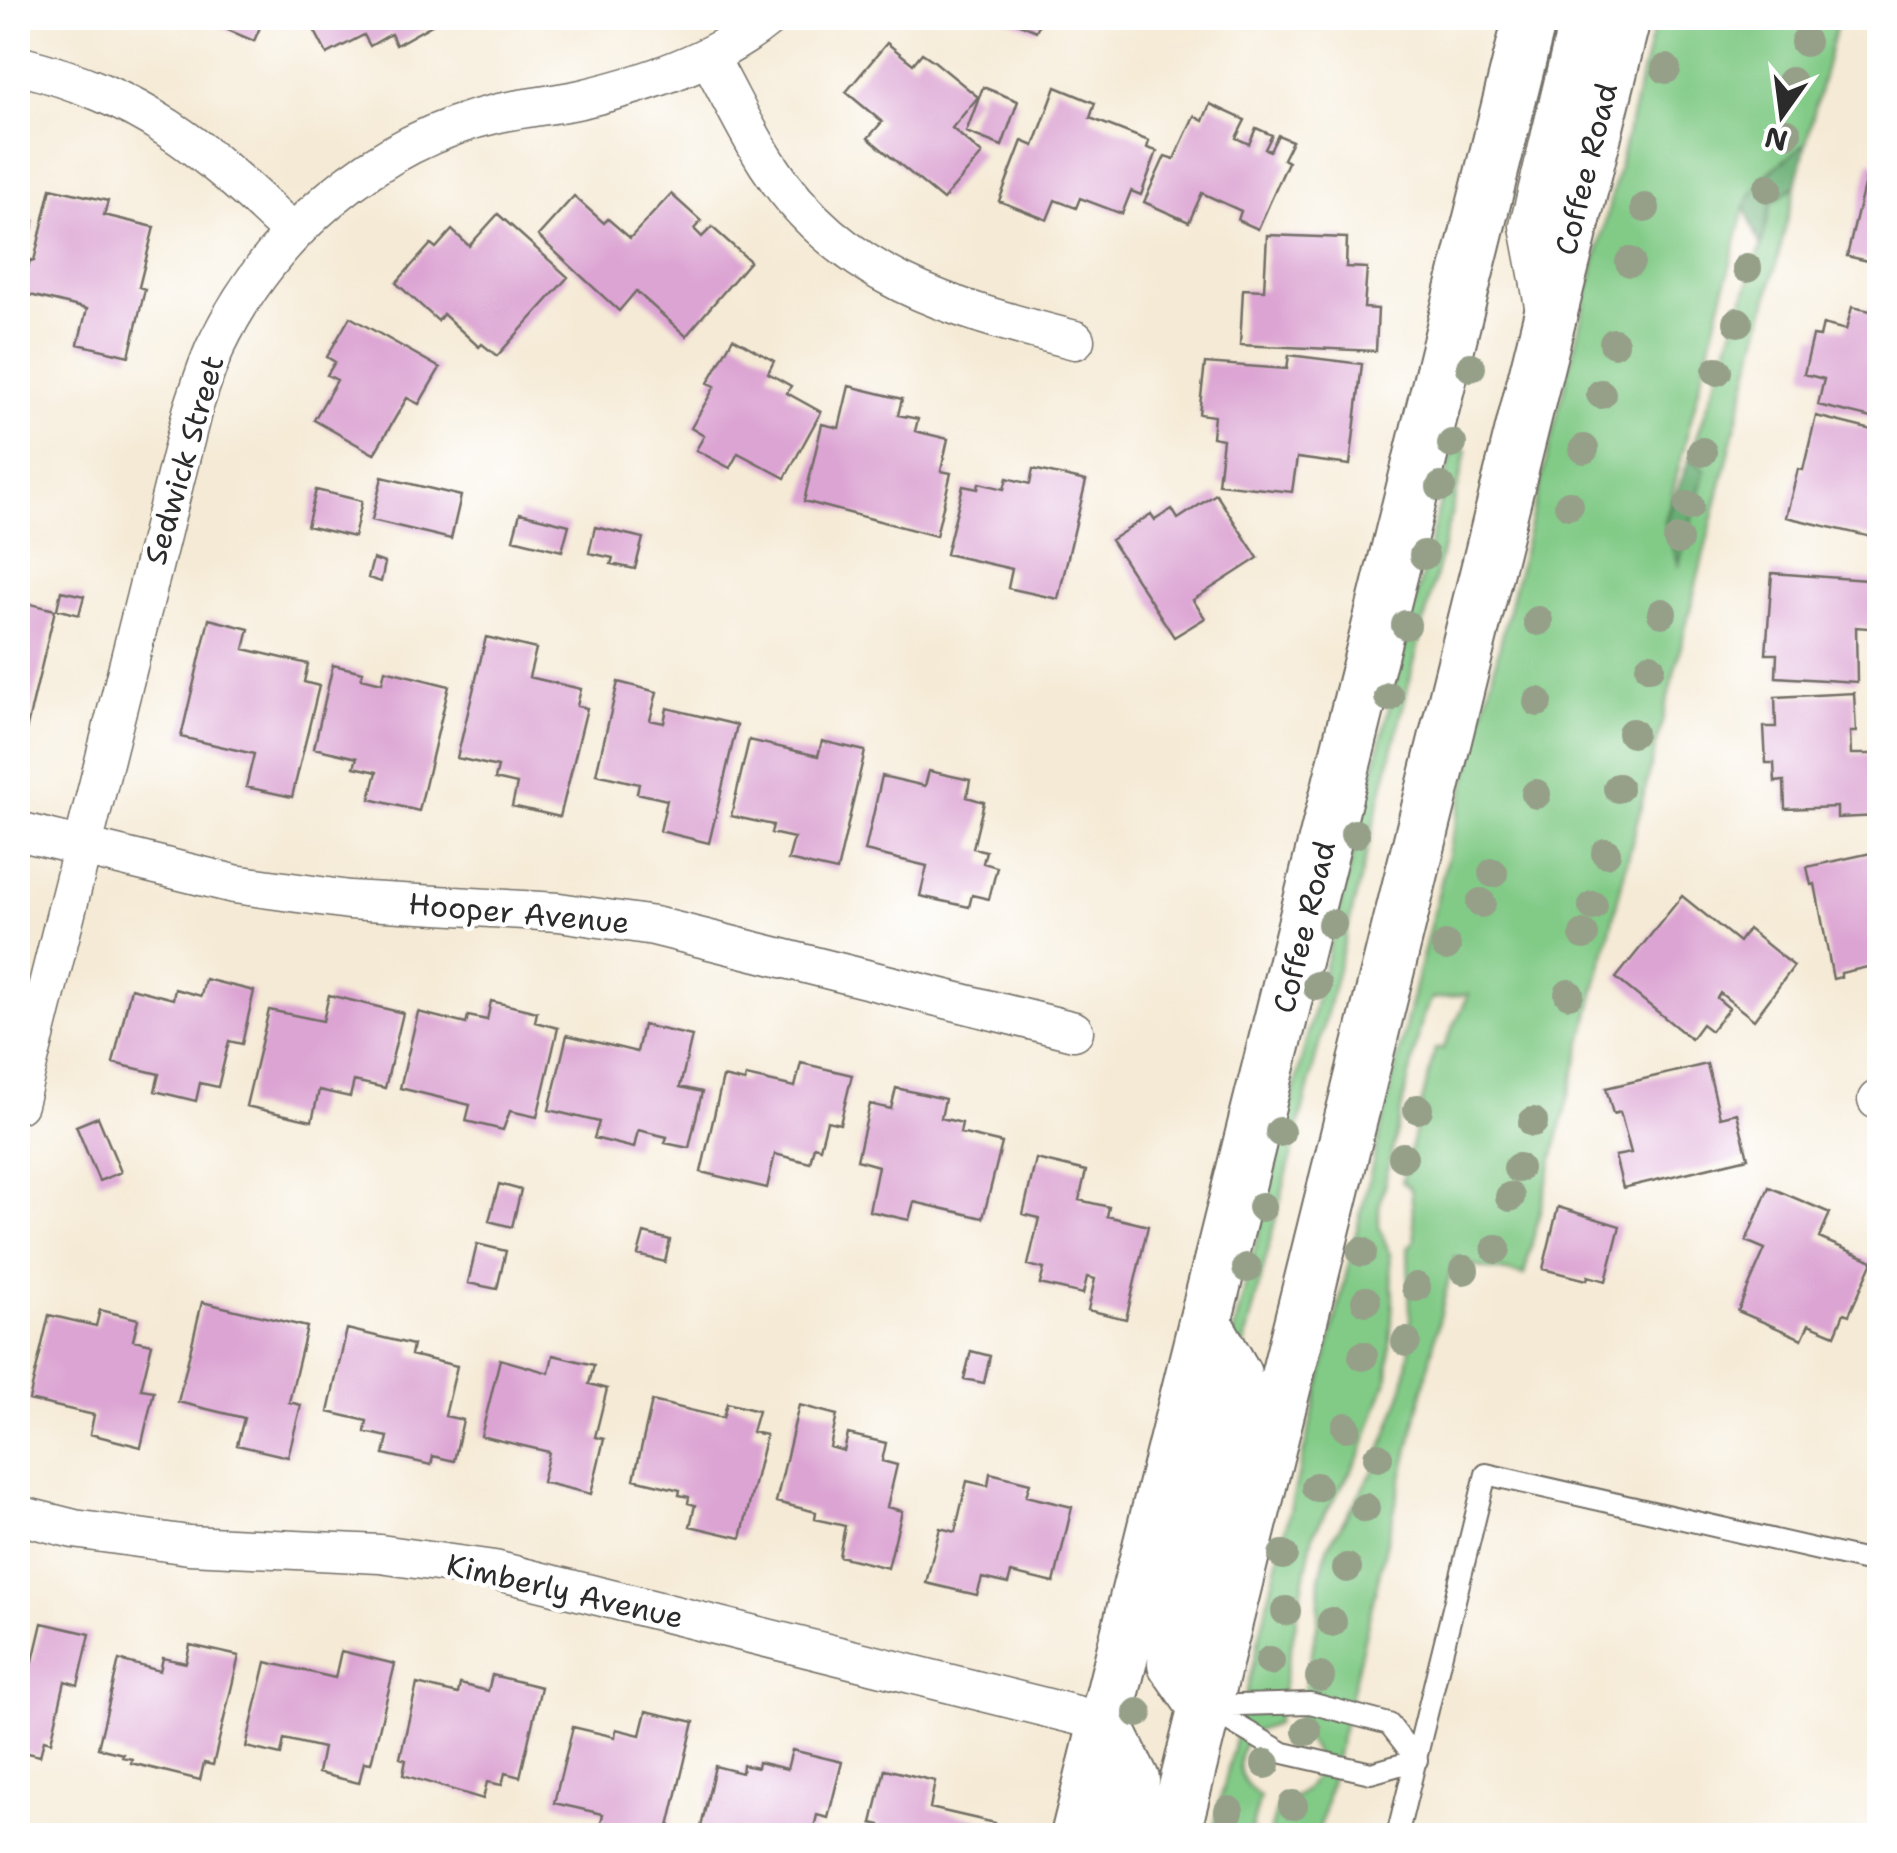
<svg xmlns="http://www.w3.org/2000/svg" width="1897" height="1853" font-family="'Shantell Sans',sans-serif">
<rect width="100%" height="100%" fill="#fff"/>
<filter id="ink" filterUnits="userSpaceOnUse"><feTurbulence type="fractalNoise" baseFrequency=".01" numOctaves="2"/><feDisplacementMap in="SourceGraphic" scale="20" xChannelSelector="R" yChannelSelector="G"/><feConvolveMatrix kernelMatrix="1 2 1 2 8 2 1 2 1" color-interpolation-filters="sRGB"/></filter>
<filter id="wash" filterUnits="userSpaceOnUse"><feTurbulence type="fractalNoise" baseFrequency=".0048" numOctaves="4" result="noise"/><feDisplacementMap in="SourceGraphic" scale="40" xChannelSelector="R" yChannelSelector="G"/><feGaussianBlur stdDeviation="2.25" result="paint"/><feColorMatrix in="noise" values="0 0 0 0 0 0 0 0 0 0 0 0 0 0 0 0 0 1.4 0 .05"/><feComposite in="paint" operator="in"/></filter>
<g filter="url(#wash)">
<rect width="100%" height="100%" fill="#f5ead5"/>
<path fill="#82cb87" stroke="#567b59" stroke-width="2.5" d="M1656,18H1838L1806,143L1767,174L1745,207L1665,522L1679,564L1696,466L1690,458L1761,247L1771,204L1796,185L1524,1275L1478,1267L1454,1257L1318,1835H1269L1279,1802C1319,1796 1330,1753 1296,1729L1318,1622L1320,1578L1327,1548L1375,1468L1403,1390L1411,1342L1408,1248L1415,1240L1411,1189L1402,1182L1435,1049H1443L1469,994L1432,999L1423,1016L1379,1208V1226L1390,1255L1393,1298L1388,1377L1361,1454L1313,1534L1276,1724L1250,1733C1234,1759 1235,1778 1260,1797L1250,1835L1212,1836L1416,982Z
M1454,446L1467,450L1199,1527L1186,1524Z"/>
<path fill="#69af74" stroke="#4a6d50" stroke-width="2.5" d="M1806,143L1796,185L1771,204L1761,247L1745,207C1758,178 1781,163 1806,143Z
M1690,458L1705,470L1679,565L1665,522Z"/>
<g id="blocks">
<path fill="#dca4d3" d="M211,18H264L254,41L209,22Z
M308,18H434L437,22L396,45L391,34L370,46L364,35L327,54Z
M1005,18H1042L1036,31Z
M887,43L913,64L922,53L934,61L978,97L952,128L982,154L943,200L868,138L882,122L846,92Z
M983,87L1018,101L1002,146L966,132Z
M1056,87L1095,103L1090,118L1149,141L1147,148L1157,151L1141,195L1131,191L1122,214L1080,198L1076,208L1055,200L1047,220L999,201L1022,141L1034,146Z
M1210,104L1245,120L1236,138L1249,144L1256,128L1272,135L1265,149L1270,151L1278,135L1292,141L1283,159L1288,162L1258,229L1238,220L1241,211L1202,193L1189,222L1144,202L1165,156L1174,159L1194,116L1203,121Z
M1870,161L1880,163V264L1847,256Z
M51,188L108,201L104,215L154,227L139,287L145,289L129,356L78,344L87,309L22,293L30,260L34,261Z
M671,194L701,221L694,229L702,237L712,227L750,261L686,336L636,291L619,311L538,236L574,196L604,223L608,219L630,238Z
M18,208L25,210L23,218L34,221L19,282Z
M498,214L568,277L497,356L482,344L479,347L443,314L438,321L396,283L431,244L436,248L452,230L469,246Z
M1267,235L1347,238L1346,267L1367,268L1364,308L1378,309L1376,351L1240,345L1243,289L1264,290Z
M1852,307L1880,313V420L1818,405L1824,379L1804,374L1813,336L1820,337L1823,324L1846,330Z
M350,317L440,368L419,404L407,398L374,454L314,420L337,380L327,375L335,362L327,357Z
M733,338L774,361L768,373L791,386L787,393L821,412L785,478L738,453L730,468L696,450L704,436L691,428L715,386L708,383Z
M1289,355L1362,364L1350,465L1297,458L1292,492L1218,484L1223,439L1212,437L1214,416L1199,414L1205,363L1287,369Z
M849,386L902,399L898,415L918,419L915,431L948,439L941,471L951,473L936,536L804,501L822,424L839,428Z
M1816,416L1880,432V478H1877L1875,490L1880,491V539L1786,517L1798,469L1803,470Z
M1033,469L1086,481L1058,599L1008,588L1012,569L946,554L963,486L978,489L979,483L1004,489L1007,478L1030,484Z
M382,477L461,496L451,539L372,520Z
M316,490L362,501L354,537L307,526Z
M1216,494L1258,558L1193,600L1205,618L1174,637L1111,540L1151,514L1155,520L1172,509L1178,519Z
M520,513L569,525L562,551L513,539Z
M595,527L643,538L635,569L611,564L613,558L589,553Z
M373,559L385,563L381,582L368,578Z
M1772,573L1880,581V629L1856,627L1857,682L1776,677L1777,654H1766Z
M61,591L84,596L79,615L57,609Z
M18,601L55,610L25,735L18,733Z
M209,619L249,629L244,649L308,664L304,682L319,686L292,797L246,787L254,754L181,737Z
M486,637L536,649L529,677L581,689L577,706L587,708L560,817L512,806L517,784L495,779L498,767L457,758Z
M333,665L363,672L361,678L382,683L385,670L449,686L419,811L370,799L377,772L354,767L357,758L314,748Z
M618,682L657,692L650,720L664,723L667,708L737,725L709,843L660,831L667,800L637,793L639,784L596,774Z
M1854,693L1856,732H1850L1851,754H1880V816L1837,818V807L1785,809L1784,781L1775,782L1774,763H1766L1764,727H1776L1775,697Z
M749,740L818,756L822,741L865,751L837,871L788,860L794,838L771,833L773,825L731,816Z
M929,771L970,780L967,797L984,802L973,848L986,851L983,863L997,867L989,899L972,895L969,907L920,896L927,866L865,851L882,776L925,786Z
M1880,851V932L1875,933L1880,969L1873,970L1872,966L1841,973V977L1833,979L1815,884L1811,885L1807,867Z
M1682,896L1739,942L1748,929L1794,966L1754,1020L1720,993L1717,998L1729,1008L1711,1031L1702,1024L1691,1039L1616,978Z
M205,979L254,991L242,1044L229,1041L218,1087L200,1083L196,1101L155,1091L159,1074L113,1063L131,988L173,999L175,989L201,996Z
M329,995L403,1013L385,1088L354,1081L350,1097L319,1090L312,1121L246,1106L269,1010L323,1021Z
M491,1001L537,1012L535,1022L558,1028L537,1117L510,1111L503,1130L466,1121L470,1105L400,1088L418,1012L466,1024L468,1016L487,1020Z
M643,1025L692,1036L680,1087L702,1092L689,1148L665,1143L667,1137L638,1130L634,1148L594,1138L599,1122L549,1110L567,1035L637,1052Z
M801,1063L852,1075L840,1124L827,1121L820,1148L814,1146L810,1163L775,1154L767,1188L701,1172L723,1077L745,1082L746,1076L795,1087Z
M1707,1064L1720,1117L1737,1113L1748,1158L1623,1188L1615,1156L1631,1153L1620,1112L1613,1114L1606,1088Z
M896,1088L945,1099L941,1118L962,1123L960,1133L1002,1143L983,1218L914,1202L909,1220L869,1211L878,1166L857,1160L870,1104L891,1109Z
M98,1117L121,1172L99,1181L76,1126Z
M1036,1159L1086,1171L1079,1200L1109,1207L1107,1216L1148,1226L1126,1319L1088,1310L1095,1279L1087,1277L1083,1294L1040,1284L1044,1269L1028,1265L1039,1218L1023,1214Z
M499,1184L521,1190L512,1227L489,1221Z
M1769,1187L1830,1213L1819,1238L1873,1261L1849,1315L1844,1313L1835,1335L1809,1324L1802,1339L1738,1311L1765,1249L1746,1241Z
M1558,1207L1620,1226L1606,1281L1588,1276L1587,1280L1543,1269Z
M644,1233L670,1240L665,1262L638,1255Z
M477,1244L506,1251L497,1289L468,1283Z
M202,1302L307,1327L289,1402L301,1405L288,1457L237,1445L244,1418L178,1402Z
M100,1310L138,1319L133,1340L152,1344L141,1389L154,1391L141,1447L90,1434L94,1415L29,1400L49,1315L96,1326Z
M347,1329L413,1345L411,1355L457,1366L445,1416L463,1420L454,1461L433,1456L431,1465L384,1454L388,1437L365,1432L367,1421L328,1412Z
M971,1351L990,1356L984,1383L964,1379Z
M553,1355L594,1365L589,1384L607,1389L595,1437L604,1439L591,1494L542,1482L549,1452L481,1436L500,1359L549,1373Z
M652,1401L723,1418L727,1403L758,1411L752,1432L766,1435L741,1538L690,1526L695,1505L688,1503L689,1497L679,1495L680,1490L634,1479Z
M799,1405L837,1415L830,1447L844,1451L848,1434L886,1443L882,1461L897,1465L887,1507L902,1511L888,1568L839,1556L845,1526L815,1519L816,1512L776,1502Z
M990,1473L1030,1483L1026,1496L1072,1507L1054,1583L1011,1573L1008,1584L982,1578L977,1595L926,1583L940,1528L955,1532L967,1481L988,1486Z
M42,1623L90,1634L78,1685L65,1681L51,1742L44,1740L40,1756L18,1751V1657L33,1661Z
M190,1645L239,1656L213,1765L204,1763L200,1780L131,1763L132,1759L122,1757L123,1754L98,1748L119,1660L160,1671L163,1658L186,1663Z
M341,1651L395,1664L371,1763L364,1762L359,1783L318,1773L323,1748L284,1739L281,1755L246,1747L266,1662L335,1678Z
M492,1675L541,1687L520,1777L505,1773L502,1785L487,1782L483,1799L403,1775L406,1760L400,1758L417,1684L458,1694L460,1684L488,1691Z
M646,1711L694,1722L668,1831L658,1829L656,1836H617L599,1831L603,1814L554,1803L573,1727L615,1737L616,1729L640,1735Z
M792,1750L842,1762L828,1818L817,1815L812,1836H699L715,1766L742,1773L743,1765L757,1768L758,1762L787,1769Z
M885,1769L935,1781L930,1808L995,1823L992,1836H877L880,1825L872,1823Z"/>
</g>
</g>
<g filter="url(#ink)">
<use href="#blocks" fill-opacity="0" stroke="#726e66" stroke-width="2.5"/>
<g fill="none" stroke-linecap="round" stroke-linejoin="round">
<defs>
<path id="lane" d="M1310,1703L1389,1724L1417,1760L1371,1773L1284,1753L1204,1706Z
M1397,1836L1486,1474L1880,1564"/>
<path id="street" d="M708,56C728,91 745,129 767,163C841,279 950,308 1075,340
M18,65C144,97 200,145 293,233
M1545,311L1529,226L1579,18
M18,831L234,884L349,900L559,912L654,926L1074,1031
M1877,1100L1880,1099
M18,1104L192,412C199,391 206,368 215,348C269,234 375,141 499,113C526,107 554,105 581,99C646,84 716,61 768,18
M18,1515L74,1529L189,1545L380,1554L494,1570L1104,1722"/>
<path id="secondary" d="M1204,1706L1174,1663L1178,1616L1235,1375L1205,1323
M1104,1722L1133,1780L1129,1836
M1077,1836L1530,18
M1173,1836L1624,18"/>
</defs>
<use href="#lane" stroke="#726e66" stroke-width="24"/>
<use href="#street" stroke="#726e66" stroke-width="41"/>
<use href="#secondary" stroke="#726e66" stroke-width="56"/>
<use href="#lane" stroke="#fff" stroke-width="20"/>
<use href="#street" stroke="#fff" stroke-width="38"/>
<use href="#secondary" stroke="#fff" stroke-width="52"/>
</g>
<g fill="#96a089">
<circle cx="1805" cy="42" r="15"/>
<circle cx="1666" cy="69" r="15"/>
<circle cx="1791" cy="82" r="15"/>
<circle cx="1787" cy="133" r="15"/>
<circle cx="1768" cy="188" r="15"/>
<circle cx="1645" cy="208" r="15"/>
<circle cx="1630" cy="262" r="15"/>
<circle cx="1747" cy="268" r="15"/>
<circle cx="1738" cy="322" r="15"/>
<circle cx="1614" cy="343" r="15"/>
<circle cx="1471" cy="367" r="15"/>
<circle cx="1717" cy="371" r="15"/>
<circle cx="1601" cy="394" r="15"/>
<circle cx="1452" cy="444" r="15"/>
<circle cx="1584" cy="449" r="15"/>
<circle cx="1702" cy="452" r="15"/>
<circle cx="1441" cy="487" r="15"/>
<circle cx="1569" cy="505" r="15"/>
<circle cx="1689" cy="506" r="15"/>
<circle cx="1678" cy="540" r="15"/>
<circle cx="1424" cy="555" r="15"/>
<circle cx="1662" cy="613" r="15"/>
<circle cx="1538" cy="621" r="15"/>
<circle cx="1406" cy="625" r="15"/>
<circle cx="1650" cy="667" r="15"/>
<circle cx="1389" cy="697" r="15"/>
<circle cx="1538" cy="702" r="15"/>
<circle cx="1632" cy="733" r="15"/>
<circle cx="1618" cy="788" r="15"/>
<circle cx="1536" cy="794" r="15"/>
<circle cx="1355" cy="834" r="15"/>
<circle cx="1606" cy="853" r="15"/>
<circle cx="1493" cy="873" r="15"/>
<circle cx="1481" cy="903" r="15"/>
<circle cx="1593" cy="906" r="15"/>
<circle cx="1332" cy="924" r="15"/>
<circle cx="1584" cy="935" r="15"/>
<circle cx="1446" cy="946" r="15"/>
<circle cx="1317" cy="986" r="15"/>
<circle cx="1569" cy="994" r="15"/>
<circle cx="1418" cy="1109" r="15"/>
<circle cx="1533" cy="1122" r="15"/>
<circle cx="1280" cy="1132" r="15"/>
<circle cx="1403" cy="1157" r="15"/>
<circle cx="1518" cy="1168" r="15"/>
<circle cx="1510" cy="1197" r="15"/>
<circle cx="1262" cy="1207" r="15"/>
<circle cx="1496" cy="1249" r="15"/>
<circle cx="1362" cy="1252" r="15"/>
<circle cx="1247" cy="1268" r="15"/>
<circle cx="1464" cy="1270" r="15"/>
<circle cx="1416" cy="1287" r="15"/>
<circle cx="1366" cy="1301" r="15"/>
<circle cx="1406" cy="1342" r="15"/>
<circle cx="1363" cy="1356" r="15"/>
<circle cx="1346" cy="1427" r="15"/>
<circle cx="1378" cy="1457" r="15"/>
<circle cx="1316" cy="1487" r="15"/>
<circle cx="1365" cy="1508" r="15"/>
<circle cx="1283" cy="1555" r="15"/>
<circle cx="1347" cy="1568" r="15"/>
<circle cx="1286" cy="1611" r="15"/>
<circle cx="1332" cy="1622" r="15"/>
<circle cx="1270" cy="1661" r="15"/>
<circle cx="1320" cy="1677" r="15"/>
<circle cx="1138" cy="1713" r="15"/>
<circle cx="1307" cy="1731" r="15"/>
<circle cx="1266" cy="1764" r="15"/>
<circle cx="1293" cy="1805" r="15"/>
<circle cx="1229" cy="1811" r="15"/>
</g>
</g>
<g text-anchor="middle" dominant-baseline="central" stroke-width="9" stroke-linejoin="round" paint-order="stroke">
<g font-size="30" fill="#2b2b2b" stroke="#fff">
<text transform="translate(1586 169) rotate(-76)">Coffee Road</text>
<text transform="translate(184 460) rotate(-74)">Sedwick Street</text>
<text transform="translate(519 913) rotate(5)">Hooper Avenue</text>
<text transform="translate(1304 927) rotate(-76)">Coffee Road</text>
<text transform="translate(565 1591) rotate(13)">Kimberly Avenue</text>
</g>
</g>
<rect width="1897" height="1853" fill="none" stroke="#fff" stroke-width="60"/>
<g transform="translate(1782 115) rotate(194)" stroke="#ffffff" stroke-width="8" paint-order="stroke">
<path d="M0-8L18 38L0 25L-18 38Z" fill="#2b2b2b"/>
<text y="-15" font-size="28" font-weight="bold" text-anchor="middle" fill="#2b2b2b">N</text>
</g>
</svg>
